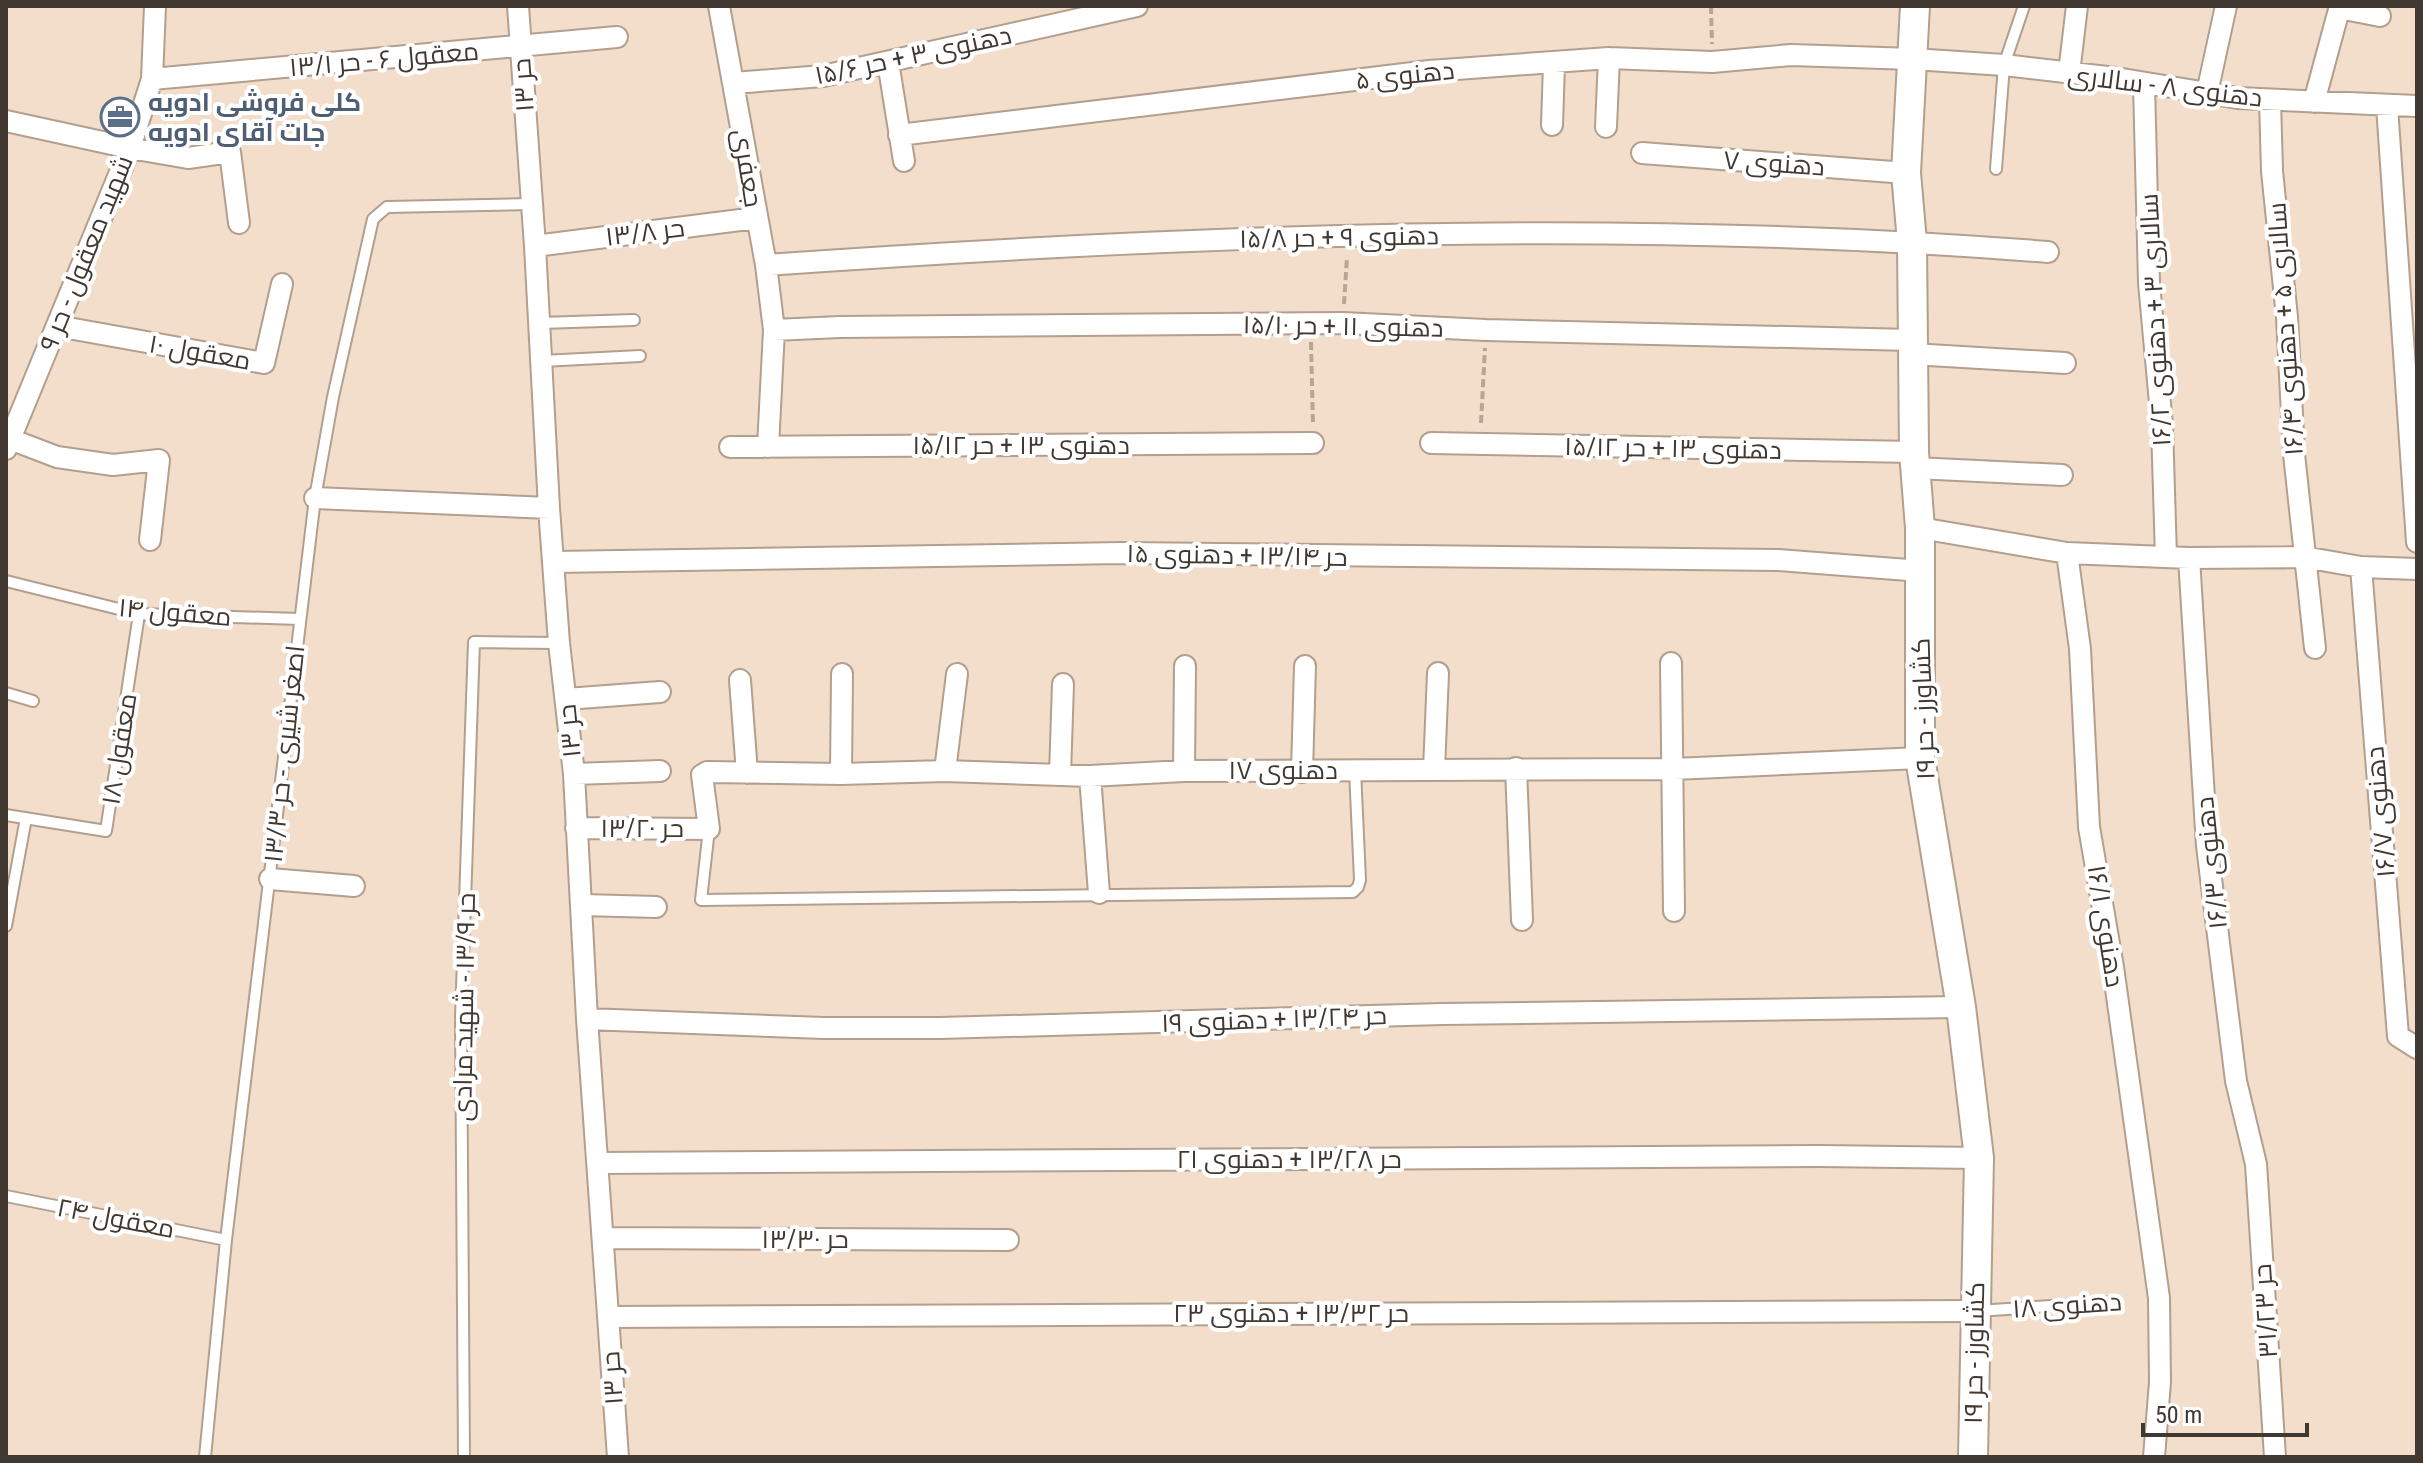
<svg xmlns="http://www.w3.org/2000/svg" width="2423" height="1463" font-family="'Roboto Condensed',Cairo,sans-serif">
<rect width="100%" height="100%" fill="#f2decb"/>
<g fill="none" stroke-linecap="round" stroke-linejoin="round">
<defs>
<path id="lane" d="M1996,169L2004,65L2024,6
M540,323L634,320
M542,361L640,356
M6,581L139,614L299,619
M6,693L33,701
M6,815L106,831L139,614
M709,829L701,900L1353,892L1358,887L1360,880L1355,770
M6,926L26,818
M6,1196L226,1240
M1977,1311L2110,1302
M205,1457L226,1240L315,498L333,397L373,219L387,207L532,204
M464,1457L461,1017L474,642L559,643"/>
<path id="street" d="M518,6L535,246L549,508L559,643L574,774L587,1019L618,1457
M719,6L766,265L774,330L768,447
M2339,8L2380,16
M888,62L904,161
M2069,73L2077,6
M152,79L617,37
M734,83L823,76L1137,6
M2144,84L2149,283L2162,425L2166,557
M2207,93L2226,6
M2270,100L2272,171L2287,317L2294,454L2315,648
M2314,102L2340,6
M2387,106L2417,542
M6,121L130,148L188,158L230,152L239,223
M1552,125L1554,64
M1606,127L1609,58
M899,135L1429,71L1609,58L1712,62L1791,55L1913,59L2004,65L2116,78L2238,98L2417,106
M1642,153L1906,173
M535,246L756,218
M766,265C1192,235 1622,218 2048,252
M57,326L264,363L282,284
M774,330L840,327L1343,323L1486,330L1911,340
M1912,354L2065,363
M10,439L57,457L113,465L159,460L150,540
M1431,443L1914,452
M730,447L1313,443
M6,449L130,148L152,79L155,6
M1916,468L2062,475
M315,498L549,508
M1920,528L2067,553L2189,558L2304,557L2361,567L2417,569
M2067,553L2080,649L2089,827L2113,967L2159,1298L2160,1382L2154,1457
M2189,558L2207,846L2236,1081L2256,1164L2275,1457
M554,562L1122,553L1778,560L1921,571
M2361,567L2398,1036L2417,1048
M1671,663L1674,911
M740,680L747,773
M566,699L660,692
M1516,768L1522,920
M1434,770L1438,673
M945,771L957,674
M1184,771L1185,666
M1302,772L1305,666
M574,774L660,771
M841,774L842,674
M1060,775L1063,684
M1090,776L1099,893
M576,828L709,829L702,775L707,772L841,774L945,771L1090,776L1184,771L1674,769L1920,758
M270,879L354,886
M583,905L656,907
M587,1019L823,1028H940L1443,1014L1961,1007
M598,1163L1819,1156L1979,1158
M603,1238L1008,1240
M608,1317L1975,1311"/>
<path id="secondary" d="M1915,6L1906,173L1912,242L1914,452L1920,528V758L1961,1007L1979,1158L1973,1457"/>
</defs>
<use href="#lane" stroke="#b29f8d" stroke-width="14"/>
<use href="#street" stroke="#b29f8d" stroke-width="24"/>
<use href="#secondary" stroke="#b29f8d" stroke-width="32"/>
<path stroke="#b6a696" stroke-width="4" stroke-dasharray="8 4" stroke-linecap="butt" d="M1711,6L1712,44
M1344,304L1347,257
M1311,342L1313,425
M1481,423L1485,348"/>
<use href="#lane" stroke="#fff" stroke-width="10"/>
<use href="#street" stroke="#fff" stroke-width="20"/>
<use href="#secondary" stroke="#fff" stroke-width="28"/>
</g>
<defs>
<symbol id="office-ring" viewBox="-11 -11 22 22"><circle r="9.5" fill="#fff" stroke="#5c6f8a" stroke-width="1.5"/><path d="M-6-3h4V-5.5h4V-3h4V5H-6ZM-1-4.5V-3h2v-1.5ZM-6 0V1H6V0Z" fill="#5c6f8a"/></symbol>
</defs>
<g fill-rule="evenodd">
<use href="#office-ring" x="98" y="95" width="44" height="44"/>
</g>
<g text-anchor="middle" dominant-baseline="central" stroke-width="8" stroke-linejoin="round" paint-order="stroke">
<g font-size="26" fill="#413931" stroke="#fff">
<text transform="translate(913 55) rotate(-12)">دهنوی ۳ + حر ۱۵/۶</text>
<text transform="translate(384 59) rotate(-5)">معقول ۶ - حر ۱۳/۱</text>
<text transform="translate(1405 75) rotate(-6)">دهنوی ۵</text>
<text transform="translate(523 85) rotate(-94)">حر ۱۳</text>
<text transform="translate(2165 86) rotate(7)">دهنوی ۸ - سالاری</text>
<text transform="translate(1774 163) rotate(4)">دهنوی ۷</text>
<text transform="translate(748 168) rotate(81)">جعفری</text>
<text transform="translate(645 232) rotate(-7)">حر ۱۳/۸</text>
<text transform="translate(1339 237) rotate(-1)">دهنوی ۹ + حر ۱۵/۸</text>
<text transform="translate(86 253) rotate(-68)">شهید معقول - حر ۹</text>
<text transform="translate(2155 320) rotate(-93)">سالاری ۳ + دهنوی ۱۶/۲</text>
<text transform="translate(1343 326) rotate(1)">دهنوی ۱۱ + حر ۱۵/۱۰</text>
<text transform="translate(2285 329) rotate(-94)">سالاری ۵ + دهنوی ۱۶/۴</text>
<text transform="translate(200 352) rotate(10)">معقول ۱۰</text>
<text x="1021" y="445">دهنوی ۱۳ + حر ۱۵/۱۲</text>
<text transform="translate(1673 448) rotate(1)">دهنوی ۱۳ + حر ۱۵/۱۲</text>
<text transform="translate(1237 555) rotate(1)">حر ۱۳/۱۴ + دهنوی ۱۵</text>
<text transform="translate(175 612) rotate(5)">معقول ۱۴</text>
<text transform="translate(1923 709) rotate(-92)">کشاورز - حر ۱۹</text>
<text transform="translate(569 731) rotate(-96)">حر ۱۳</text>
<text transform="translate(119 749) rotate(-81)">معقول ۱۸</text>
<text transform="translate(284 754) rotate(-84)">اصغر شیری - حر ۱۳/۳</text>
<text x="1283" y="770">دهنوی ۱۷</text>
<text transform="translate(2380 812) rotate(-95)">دهنوی ۱۶/۷</text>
<text x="642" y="828">حر ۱۳/۲۰</text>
<text transform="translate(2211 863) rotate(-96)">دهنوی ۱۶/۳</text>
<text transform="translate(2106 926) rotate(81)">دهنوی ۱۶/۱</text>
<text transform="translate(464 1007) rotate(-89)">حر ۱۳/۹ - شهید مرادی</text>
<text transform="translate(1274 1019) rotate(-2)">حر ۱۳/۲۴ + دهنوی ۱۹</text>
<text x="1289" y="1159">حر ۱۳/۲۸ + دهنوی ۲۱</text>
<text transform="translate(116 1218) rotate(11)">معقول ۲۴</text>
<text x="805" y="1239">حر ۱۳/۳۰</text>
<text transform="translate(2067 1305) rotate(-4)">دهنوی ۱۸</text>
<text transform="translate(2265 1311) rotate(-94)">حر ۳۱/۲۳</text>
<text x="1291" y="1313">حر ۱۳/۳۲ + دهنوی ۲۳</text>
<text transform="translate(1974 1353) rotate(-89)">کشاورز - حر ۱۹</text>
<text transform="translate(612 1378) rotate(-94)">حر ۱۳</text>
</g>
<g font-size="26" font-weight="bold" fill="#4e5e75" stroke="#fff" text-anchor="start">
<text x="148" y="102">کلی فروشی ادویه<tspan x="148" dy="30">جات آقای ادویه</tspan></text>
</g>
</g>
<rect width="2423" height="1463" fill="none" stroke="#413931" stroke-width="16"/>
<path d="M2143 1423v12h164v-12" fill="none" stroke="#413931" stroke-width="4"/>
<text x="2155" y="1423" font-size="24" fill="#413931" stroke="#ffffff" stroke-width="6" paint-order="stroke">50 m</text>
</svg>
